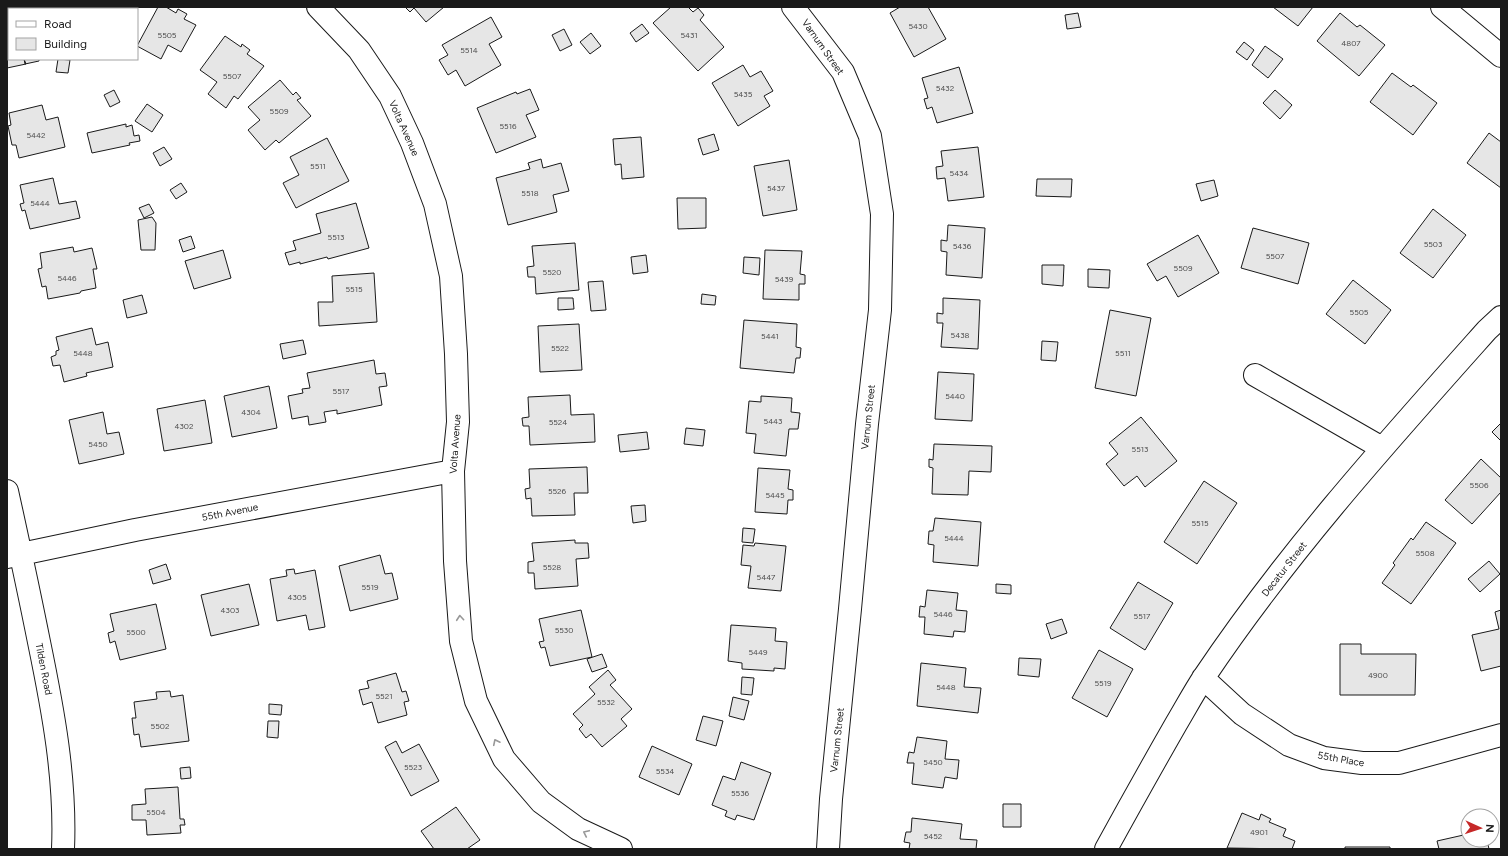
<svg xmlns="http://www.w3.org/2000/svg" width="1508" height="856" font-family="Figtree,sans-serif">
<rect width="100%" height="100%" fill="#fff"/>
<path fill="#e6e6e6" stroke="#1a1a1a" d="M76,7H116L115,9H76Z
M158,7H166L176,13L178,9L187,14L184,19L196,25L181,52L168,45L161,59L137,46Z
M405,7H444L426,22L414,8L410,12Z
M671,7H688L693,12L698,8L704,15L700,20L724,47L698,71L653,23Z
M900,7H928L946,39L914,57L890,13Z
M1273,7H1313L1298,26Z
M13,8L9,9V59H24L26,64L7,68V9Z
M1078,13L1081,27L1067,29L1065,15Z
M1340,13L1357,27L1360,25L1385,45L1359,76L1317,41Z
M491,17L502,37L489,44L501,65L465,86L456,70L448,75L439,60L448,55L442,45Z
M642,24L649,33L636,42L630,33Z
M564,29L572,45L560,51L552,35Z
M591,33L601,46L590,54L580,42Z
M225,36L241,47L242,44L250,50L247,54L264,66L238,99L234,96L226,108L208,94L217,82L200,70Z
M1244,42L1254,50L1247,60L1236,52Z
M1265,46L1283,59L1268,78L1252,65Z
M24,59H39V61L25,64Z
M58,59L70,60L68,73L56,72Z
M743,65L750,77L761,71L773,91L764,96L770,106L738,126L712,83Z
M959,67L973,113L937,123L932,107L927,109L924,99L928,98L922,78Z
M1392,73L1411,87L1413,85L1437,103L1413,135L1370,102Z
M280,80L293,95L296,92L301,98L297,100L311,116L279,143L276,140L265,150L248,130L260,120L248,107Z
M530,89L539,110L526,115L536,137L496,153L477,108L516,92L517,94Z
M114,90L120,102L110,107L104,95Z
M1275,90L1292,105L1280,119L1263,103Z
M147,104L163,115L152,132L135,121Z
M42,105L46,120L58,117L65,147L19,158L16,145H12L8,126L11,125L9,113Z
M126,124V127L132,125L134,136L139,135L140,141L129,143L130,145L92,153L87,133Z
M1489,133L1501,142V188L1467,163Z
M714,134L719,150L703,155L698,139Z
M641,137L644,177L622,179L621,164L615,165L613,139Z
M327,138L349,181L296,208L283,183L299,175L290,157Z
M164,147L172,159L160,166L153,153Z
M978,147L984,197L948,201L945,178L937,179L936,167L943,166L941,151Z
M541,159L543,168L561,163L569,191L553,195L557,212L508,225L496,178L530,169L528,163Z
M789,160L797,210L763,216L754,166Z
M53,178L59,204L76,201L80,218L30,229L25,210L22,211L20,204L24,203L20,185Z
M1037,179H1072L1071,197L1036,196Z
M1214,180L1218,196L1201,201L1196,184Z
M181,183L187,192L176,199L170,190Z
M677,198H706V228L678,229Z
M356,203L369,248L328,259L327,257L300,264V262L289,265L285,253L296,250L293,241L321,233L316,214Z
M149,204L154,213L144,218L139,208Z
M1433,209L1466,235L1433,278L1400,253Z
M152,217L156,223L155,250H141L138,220Z
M948,225L985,228L982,278L946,275L947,252L941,251V240L947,241Z
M1253,228L1309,243L1298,284L1241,268Z
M1198,235L1219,273L1178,297L1166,276L1157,281L1147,264Z
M191,236L195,248L183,252L179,240Z
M575,243L579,290L536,294L535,277H528L527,267L534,266L532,246Z
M73,247L74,252L92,248L97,269H93L96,288L81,291L80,293L48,299L46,286L42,287L38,269L42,268L40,253Z
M223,250L231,278L194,289L185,261Z
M765,250L802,251L800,274L805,275V284H799V300L763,299Z
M646,255L648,272L633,274L631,257Z
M744,257L760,258L759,275L743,273Z
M1042,265H1064L1063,286L1042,284Z
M1088,269L1110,270L1109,288L1088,287Z
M374,273L377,322L319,326L318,302H333L332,276Z
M1353,280L1391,310L1365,344L1326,314Z
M603,281L606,310L591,311L588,282Z
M702,294L716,296L715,305L701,304Z
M142,295L147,313L127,318L123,300Z
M558,298H573L574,309L558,310Z
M943,298L980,300L978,349L941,347L943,323H937V313L943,314Z
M1110,310L1151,318L1136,396L1095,388Z
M744,320L797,324L796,347L801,348L800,358H796L794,373L740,368Z
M579,324L582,370L540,372L538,326Z
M92,328L96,345L108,342L113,367L86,373L87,376L64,382L60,365L53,366L51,357L56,355V351L59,350L56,337Z
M303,340L306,354L283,359L280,344Z
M1042,341L1058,342L1056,361L1041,360Z
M374,360L376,374L385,373L387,386L379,387L382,405L337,414V410L324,412L326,422L309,425L308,416L292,419L288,396L303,393L302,389L310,388L307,373Z
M938,372L974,374L972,421L935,419Z
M269,386L277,428L232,437L224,396Z
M570,395L571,415L594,414L595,442L530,445L529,426H523L522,418L529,417L528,397Z
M761,396L792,398L791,412L800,413L798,429H789L786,456L754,453L756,434L746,433L749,401L761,402Z
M205,400L212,443L164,451L157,409Z
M103,412L107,434L119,432L124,454L79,464L69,420Z
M1141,417L1177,461L1145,487L1137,476L1124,486L1106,464L1118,454L1109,443Z
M1501,423V441L1492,432Z
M686,428L705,430L703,446L684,444Z
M647,432L649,449L620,452L618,435Z
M934,444L992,446L991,472L969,471L968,495L932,494L933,468L929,467V459L933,460Z
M1481,459L1501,478V492L1472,524L1445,500Z
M587,467L588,493H574L575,515L532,516L531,498L526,499L525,489L530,488L529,469Z
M758,468L790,470L788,489L793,490V500H788L787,514L755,512Z
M1204,481L1237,503L1197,564L1164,542Z
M645,505L646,521L633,523L631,506Z
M935,518L981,522L978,566L933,562L934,545L928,544L929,531H933Z
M1426,522L1456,543L1411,604L1382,583L1395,565L1393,563L1411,538L1413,540Z
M743,528L755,529L753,543L742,542Z
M575,540V543H588L589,558L576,559L578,586L535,589L534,573H528V562L534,561L532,543Z
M755,543L786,546L781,591L748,588L751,566L741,565L743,545L754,546Z
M380,555L385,574L392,573L398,599L350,611L339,566Z
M1489,561L1500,574L1480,592L1468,579Z
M166,564L171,579L153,584L149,570Z
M294,569L295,574L315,570L325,627L309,630L306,615L277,621L270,579L287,576L286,570Z
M1138,582L1173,603L1145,650L1110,628Z
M249,584L259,625L211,636L201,595Z
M996,584L1011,585V594L996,593Z
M927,590L958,593L956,610L967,611L965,632L954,631L953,637L924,634L925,617H919L920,606L925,607Z
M156,604L166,649L120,660L115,641L110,643L108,633L114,631L110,614Z
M581,610L592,657L550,666L545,647L541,648L539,642L544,641L539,619Z
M1501,610V666L1481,671L1472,635L1499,629L1495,612Z
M1062,619L1067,633L1051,639L1046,624Z
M731,625L776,628L775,641L787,642L785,669L774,668V671L742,669V663L728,661Z
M1340,644H1361V654H1416L1415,695H1340Z
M1099,650L1133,669L1107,717L1072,698Z
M602,654L607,667L592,672L587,659Z
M1019,658L1041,659L1039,677L1018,675Z
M921,663L966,668L964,687L981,688L978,713L917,706Z
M608,670L616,680L610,685L632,709L621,719L627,726L602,747L591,734L586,738L579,729L583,725L573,714L595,694L589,687Z
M396,673L402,692L406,691L409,701L404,702L407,715L378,723L372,702L363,705L359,690L369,688L367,681Z
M742,677L754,678L752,695L741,694Z
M170,691L171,697L183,695L189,741L141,747L139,734L134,735L132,718H136L134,702L157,699L156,692Z
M733,697L749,701L744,720L729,716Z
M269,704L282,705L281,715L269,714Z
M703,716L723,721L716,746L696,740Z
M268,721H279L278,738L267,737Z
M917,737L947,741L945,759L959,760L957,779L945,777L943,788L912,784L914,763H907L909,752L914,753Z
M396,741L402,753L419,744L439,781L411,796L385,747Z
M652,746L692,764L679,795L639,777Z
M741,762L771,773L754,820L737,815L735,820L725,816L727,811L712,805L723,776L735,780Z
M190,767L191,778L181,779L180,768Z
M178,787L180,819H184L185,825H180L181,833L147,835L146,820H132V805L146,804L145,789Z
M1003,804H1021V827H1003Z
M456,807L480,840L467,849H434L421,831Z
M1242,813L1259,820L1261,814L1271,819L1269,822L1286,829L1283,836L1295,841L1292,849L1227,848Z
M912,818L962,824L960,839L977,840L976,849H909L910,843L904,842L906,832H911Z
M1468,834V840H1487L1489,849H1439L1437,841Z
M1345,847H1390V849H1345Z"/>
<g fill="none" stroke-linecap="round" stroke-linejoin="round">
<defs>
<path id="minor" d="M318,7L359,50L390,96L412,143L435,204L451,276L456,354L458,422L453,471L455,561L461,641L476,701L504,759L541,802L578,829L621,849
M793,7L843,72L870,136L882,214L880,310L867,424L850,609L831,799L828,849
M1442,7L1501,56
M1255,375L1382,448
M7,491C18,541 29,592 39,642C53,710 66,779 63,849
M7,557L135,530L453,471
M1203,678L1242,714L1289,745L1324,758L1362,763H1399L1501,735
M1106,849C1129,807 1152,766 1176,724C1185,709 1194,692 1204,677C1287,553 1388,441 1487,330L1501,317"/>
</defs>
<use href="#minor" stroke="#1a1a1a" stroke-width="24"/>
<use href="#minor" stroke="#fff" stroke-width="22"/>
</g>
<defs><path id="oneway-chevron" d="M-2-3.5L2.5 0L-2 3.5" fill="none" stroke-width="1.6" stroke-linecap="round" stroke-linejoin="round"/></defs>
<g stroke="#989898">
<use href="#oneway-chevron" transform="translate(460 618) rotate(-95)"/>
<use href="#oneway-chevron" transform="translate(496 742) rotate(-116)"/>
<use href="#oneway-chevron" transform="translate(586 833) rotate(-155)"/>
</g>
<g text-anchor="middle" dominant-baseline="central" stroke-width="3" stroke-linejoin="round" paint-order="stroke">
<g font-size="8" fill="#4d4d4d">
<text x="918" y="26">5430</text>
<text x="167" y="35">5505</text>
<text x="689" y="35">5431</text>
<text x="1351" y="43">4807</text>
<text x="469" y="50">5514</text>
<text x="232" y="76">5507</text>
<text x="945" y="88">5432</text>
<text x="743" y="94">5435</text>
<text x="279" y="111">5509</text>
<text x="508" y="126">5516</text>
<text x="36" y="135">5442</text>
<text x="318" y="166">5511</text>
<text x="959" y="173">5434</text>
<text x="776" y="188">5437</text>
<text x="530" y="193">5518</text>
<text x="40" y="203">5444</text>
<text x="336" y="237">5513</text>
<text x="1433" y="244">5503</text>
<text x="962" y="246">5436</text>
<text x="1275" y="256">5507</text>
<text x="1183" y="268">5509</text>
<text x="552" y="272">5520</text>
<text x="67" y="278">5446</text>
<text x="784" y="279">5439</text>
<text x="354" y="289">5515</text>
<text x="1359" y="312">5505</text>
<text x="960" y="335">5438</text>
<text x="770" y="336">5441</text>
<text x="560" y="348">5522</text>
<text x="83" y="353">5448</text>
<text x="1123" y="353">5511</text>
<text x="341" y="391">5517</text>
<text x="955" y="396">5440</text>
<text x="251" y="412">4304</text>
<text x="773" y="421">5443</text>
<text x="558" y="422">5524</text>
<text x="184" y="426">4302</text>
<text x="98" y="444">5450</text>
<text x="1140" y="449">5513</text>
<text x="1479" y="485">5506</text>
<text x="557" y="491">5526</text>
<text x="775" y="495">5445</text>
<text x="1200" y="523">5515</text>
<text x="954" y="538">5444</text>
<text x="1425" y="553">5508</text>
<text x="552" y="567">5528</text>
<text x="766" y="577">5447</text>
<text x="370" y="587">5519</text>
<text x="297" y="597">4305</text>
<text x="230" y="610">4303</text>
<text x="943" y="614">5446</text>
<text x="1142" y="616">5517</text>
<text x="564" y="630">5530</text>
<text x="136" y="632">5500</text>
<text x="758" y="652">5449</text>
<text x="1378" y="675">4900</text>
<text x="1103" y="683">5519</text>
<text x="946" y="687">5448</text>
<text x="384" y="696">5521</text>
<text x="606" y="702">5532</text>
<text x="160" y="726">5502</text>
<text x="933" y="762">5450</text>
<text x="413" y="767">5523</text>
<text x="665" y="771">5534</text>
<text x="740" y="793">5536</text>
<text x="156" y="812">5504</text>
<text x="1259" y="832">4901</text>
<text x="933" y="836">5452</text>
</g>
<g font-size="10" fill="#1a1a1a" stroke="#fff">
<text transform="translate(823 47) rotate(55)">Varnum Street</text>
<text transform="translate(404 128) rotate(66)">Volta Avenue</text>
<text transform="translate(868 417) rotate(-84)">Varnum Street</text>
<text transform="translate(455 444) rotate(-86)">Volta Avenue</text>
<text transform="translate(230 512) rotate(-11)">55th Avenue</text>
<text transform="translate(1284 569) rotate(-52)">Decatur Street</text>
<text transform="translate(44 669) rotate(79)">Tilden Road</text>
<text transform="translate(837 740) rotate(-84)">Varnum Street</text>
<text transform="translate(1341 759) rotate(10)">55th Place</text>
</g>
</g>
<rect width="1508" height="856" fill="none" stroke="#1a1a1a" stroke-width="16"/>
<rect x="8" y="8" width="130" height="52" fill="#ffffff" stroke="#a3a3a3"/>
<rect x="16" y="21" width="20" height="6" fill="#ffffff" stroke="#a3a3a3"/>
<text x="44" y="28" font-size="12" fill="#1a1a1a">Road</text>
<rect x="16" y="38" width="20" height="12" fill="#e6e6e6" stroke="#a3a3a3"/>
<text x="44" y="48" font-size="12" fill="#1a1a1a">Building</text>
<g transform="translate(1480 828) rotate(93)"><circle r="19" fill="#ffffff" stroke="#a3a3a3"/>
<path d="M0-3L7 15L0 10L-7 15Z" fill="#c62828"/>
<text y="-6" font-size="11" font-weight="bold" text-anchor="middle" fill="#1a1a1a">N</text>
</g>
</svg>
